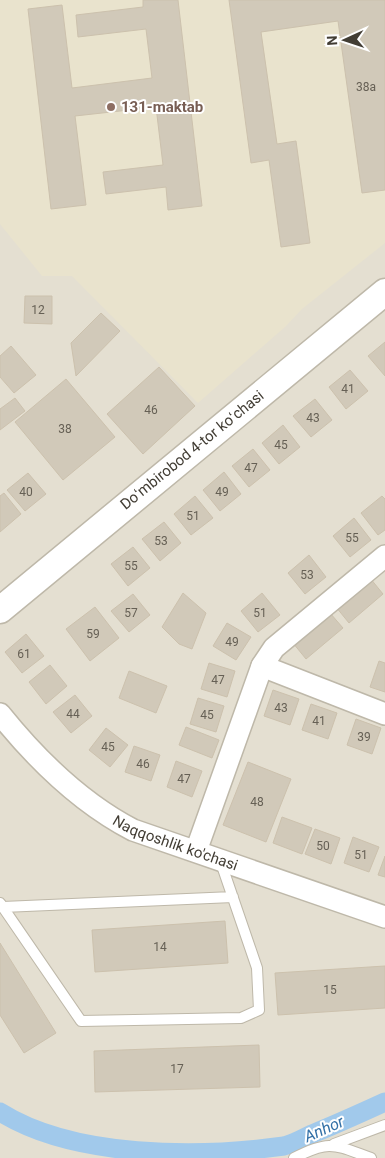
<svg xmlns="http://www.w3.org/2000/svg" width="385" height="1158" font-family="Roboto,sans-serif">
<rect width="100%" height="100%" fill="#f0ede3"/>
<path fill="#e4dfd1" d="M0,0H385V1158H0Z"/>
<path fill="#e9e3cd" d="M0,0H385V243L302,309L285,327L198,403L72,276H42L0,224Z"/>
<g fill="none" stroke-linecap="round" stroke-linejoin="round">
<path stroke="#a1c9eb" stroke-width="19" d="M0,1112C73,1158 198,1158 284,1146C293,1144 303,1138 312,1134C337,1124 361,1113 385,1102"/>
</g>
<path fill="#d1c9b9" stroke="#ccc1ad" d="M143,0H178L202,206L168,210L166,187L106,194L103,172L163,165L156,107L75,116L86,205L51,209L28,9L62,5L72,88L152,78L146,29L78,37L76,15L143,7Z
M229,0H385V190L362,193L338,21L261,32L277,144L296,141L310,243L281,247L269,160L251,163Z
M25,296H52V324L24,323Z
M101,313L120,331L76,376L71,343Z
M385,342V376L368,356Z
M11,346L36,375L14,393L0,377V356Z
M159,367L195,406L143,454L107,414Z
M350,370L368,391L346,409L329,387Z
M66,379L115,437L63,480L15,422Z
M15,398L25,411L0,430V409Z
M315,399L332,420L311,437L293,416Z
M283,425L300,447L279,464L262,443Z
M253,449L270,470L249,487L232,466Z
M224,472L241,494L220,511L203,490Z
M28,473L46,494L25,511L7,490Z
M4,493L21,514L0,532V496Z
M195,496L213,518L191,535L174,514Z
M382,496L385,499V530L378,535L361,513Z
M354,518L371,540L350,557L333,536Z
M164,522L181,543L160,561L142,539Z
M133,547L150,568L128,586L111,564Z
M309,555L326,577L305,594L288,573Z
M370,578L383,594L349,623L336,607Z
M183,593L206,613L192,649L179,644L162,627Z
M262,593L280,615L258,632L241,611Z
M133,594L150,615L129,632L111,611Z
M95,607L119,638L90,661L66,629Z
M330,613L343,628L306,659L293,643Z
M227,623L251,637L236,660L213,646Z
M26,634L44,656L22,673L5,652Z
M379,661L385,663V692L370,687Z
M209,663L235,671L227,697L201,689Z
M50,665L67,686L46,704L29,682Z
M129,671L167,686L156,713L119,698Z
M273,690L299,699L290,725L264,716Z
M75,695L92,716L71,733L53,712Z
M198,698L224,706L216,732L190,724Z
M311,704L337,713L328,739L302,730Z
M356,719L381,728L372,754L347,745Z
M186,727L219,740L212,758L179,745Z
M106,728L128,745L110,767L89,750Z
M134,746L160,755L151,781L125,772Z
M176,761L202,771L192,797L167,787Z
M248,762L291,779L266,842L223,825Z
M282,817L312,828L302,854L273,843Z
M315,829L340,838L331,864L305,854Z
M353,837L379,847L369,872L344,863Z
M385,856V877L378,875Z
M225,921L228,963L95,972L92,930Z
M0,943L56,1033L24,1053L0,1015Z
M385,966V1008L278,1015L275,973Z
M259,1045L260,1087L95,1092L94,1051Z"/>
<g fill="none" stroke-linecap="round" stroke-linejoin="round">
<defs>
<path id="service" d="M0,903L81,1021L241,1018L259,1010L257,968L220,860
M3,907L233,897
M334,1144L385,1125
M294,1158C330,1139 335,1145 371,1158"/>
<g id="minor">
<path d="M262,666L385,714"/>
<path id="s1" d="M0,714C37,760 81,803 133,830L385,917"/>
<path d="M196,851L262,666L274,648L385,556"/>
</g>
<path id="tertiary" d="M0,610L385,292"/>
</defs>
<use href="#service" stroke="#beb8a9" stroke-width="12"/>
<use href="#minor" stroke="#beb8a9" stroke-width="24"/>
<use href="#tertiary" stroke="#beb8a9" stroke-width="29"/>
<use href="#service" stroke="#fff" stroke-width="10"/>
<use href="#minor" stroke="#fff" stroke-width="21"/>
<use href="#tertiary" stroke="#fff" stroke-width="26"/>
</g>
<circle fill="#8d6e63" stroke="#fff" stroke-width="2" cx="111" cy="107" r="5"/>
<g text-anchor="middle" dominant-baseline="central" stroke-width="4" stroke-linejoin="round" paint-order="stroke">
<g font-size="12" fill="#666055">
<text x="366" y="87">38a</text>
<text x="38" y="310">12</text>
<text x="348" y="389">41</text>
<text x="151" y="410">46</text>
<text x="313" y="418">43</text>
<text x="65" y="429">38</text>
<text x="281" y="445">45</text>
<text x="251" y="468">47</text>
<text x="26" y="492">40</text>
<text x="222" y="492">49</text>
<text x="193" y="516">51</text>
<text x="352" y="538">55</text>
<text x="161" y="541">53</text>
<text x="131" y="566">55</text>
<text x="307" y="575">53</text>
<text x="131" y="613">57</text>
<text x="260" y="613">51</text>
<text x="93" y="634">59</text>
<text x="232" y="642">49</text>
<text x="24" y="654">61</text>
<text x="218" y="680">47</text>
<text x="281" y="708">43</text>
<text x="73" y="714">44</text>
<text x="207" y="715">45</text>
<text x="319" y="721">41</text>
<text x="364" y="737">39</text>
<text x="108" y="747">45</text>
<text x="143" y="764">46</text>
<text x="184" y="779">47</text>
<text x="257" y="802">48</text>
<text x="323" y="846">50</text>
<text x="361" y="855">51</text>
<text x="160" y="947">14</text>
<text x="330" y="990">15</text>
<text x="177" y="1069">17</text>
</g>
<g font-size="15" font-weight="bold" fill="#785e54" stroke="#fff" text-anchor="start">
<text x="121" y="107">131-maktab</text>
</g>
<g font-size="15" fill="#423d34" stroke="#fff">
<text transform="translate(192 450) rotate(-39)">Doʻmbirobod 4-tor koʻchasi</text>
<text stroke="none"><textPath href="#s1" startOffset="222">Naqqoshlik ko'chasi</textPath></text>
</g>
<g font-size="16" font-style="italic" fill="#3471a7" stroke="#fff">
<text transform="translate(324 1129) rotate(-24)">Anhor</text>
</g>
</g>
<g transform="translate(345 40) rotate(267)" stroke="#ffffff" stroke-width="4" paint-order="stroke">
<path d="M0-4L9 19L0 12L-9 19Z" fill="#423d34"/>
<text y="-8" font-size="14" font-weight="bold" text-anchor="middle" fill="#423d34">N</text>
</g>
</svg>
